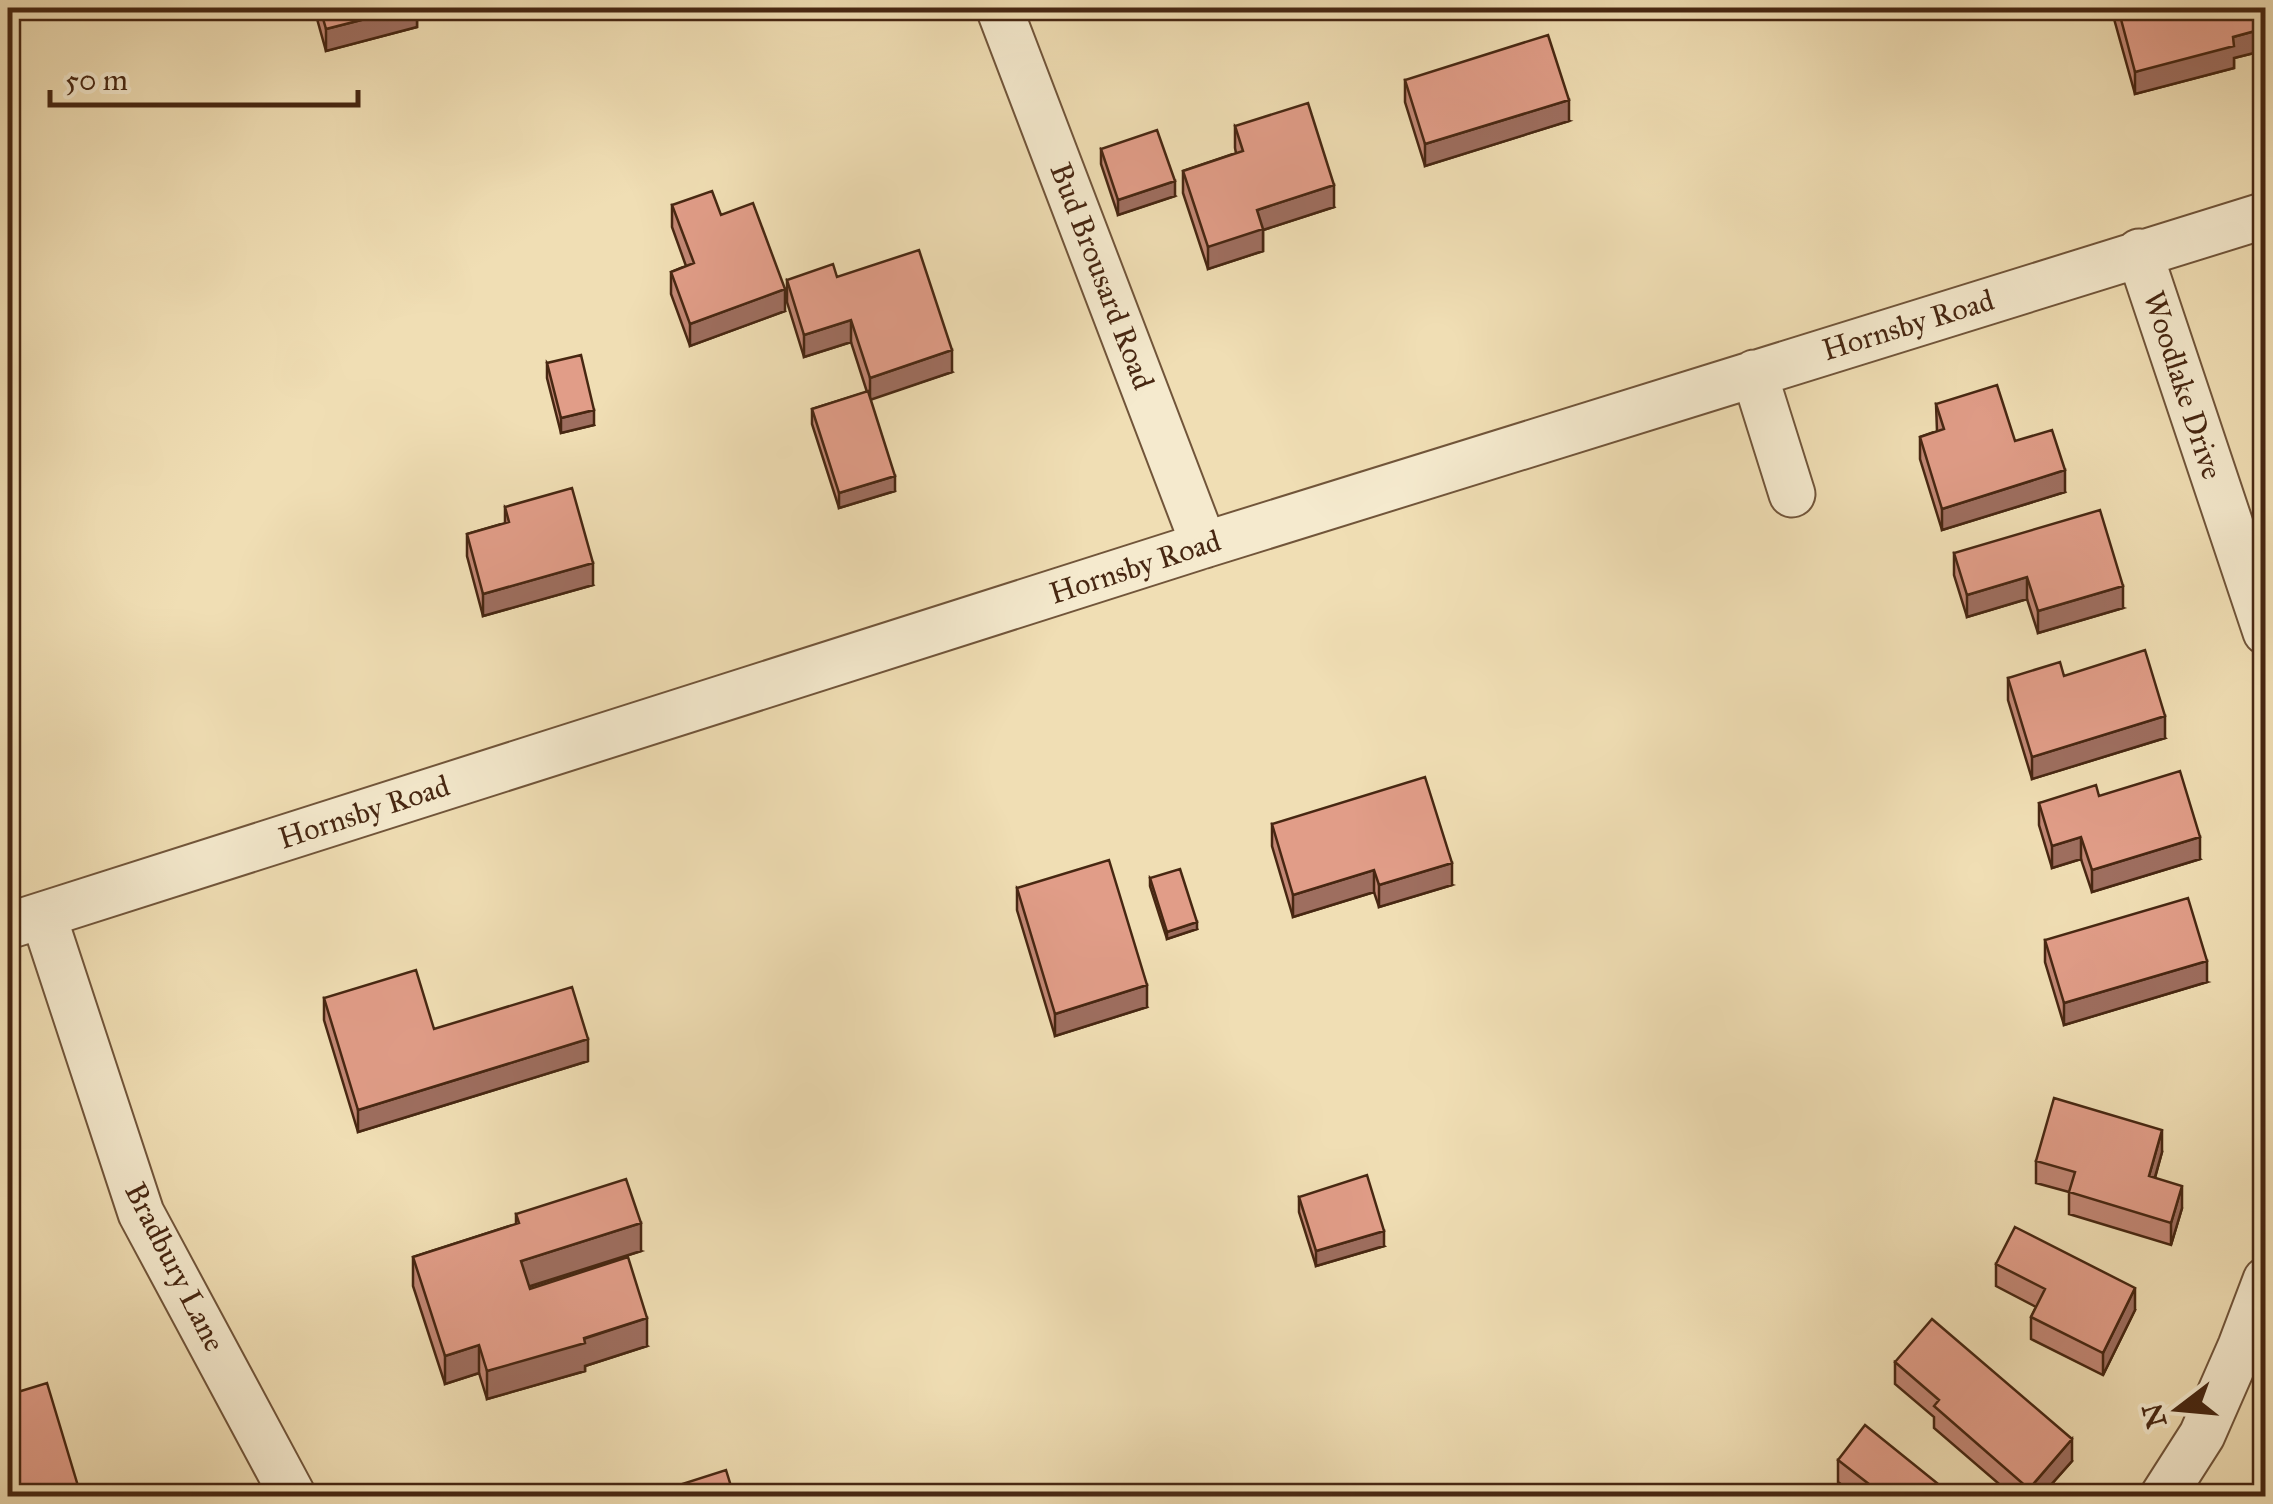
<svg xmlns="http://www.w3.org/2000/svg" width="2273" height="1504" font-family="'IM FELL Great Primer',serif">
<rect width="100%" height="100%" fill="#f0deb4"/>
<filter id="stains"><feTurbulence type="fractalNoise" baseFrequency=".002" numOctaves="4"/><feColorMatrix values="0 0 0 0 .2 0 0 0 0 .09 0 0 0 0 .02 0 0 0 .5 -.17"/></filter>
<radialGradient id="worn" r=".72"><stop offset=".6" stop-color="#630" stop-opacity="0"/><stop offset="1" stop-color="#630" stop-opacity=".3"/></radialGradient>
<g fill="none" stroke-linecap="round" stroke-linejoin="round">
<defs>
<path id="minor" d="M999,8L1204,545
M2139,252L2266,632
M1754,373L1792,494
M43,915L141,1213L293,1496
M8,926L1204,545L2266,215
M2163,1496L2202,1435L2241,1346L2266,1280"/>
</defs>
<use href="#minor" stroke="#71553a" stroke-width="49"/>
<use href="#minor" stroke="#f5eace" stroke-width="45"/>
</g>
<path fill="#c28775" stroke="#472712" stroke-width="2.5" d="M314,8H417V27L326,51Z
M2111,8H2265L2266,50L2234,58V68L2135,94Z
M1405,80L1569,121L1425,166L1405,102Z
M1235,126L1334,207L1263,230V251L1208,269L1183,193V171L1236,153L1235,148Z
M1101,149L1175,196L1118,215L1101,164Z
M672,205L721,215L785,311L690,346L671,294V272L686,266L672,227Z
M787,280L952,372L870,399L895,491L839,508L812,424V409L867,392L851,342L804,357L787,302Z
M547,363L594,425L561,433L547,378Z
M1936,404L2015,441L2065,492L1942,530L1920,459V437L1937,431Z
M505,507L593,585L483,616L467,556V534L505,523Z
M1954,553L2123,608L2038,633L2027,599L1967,617L1954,575Z
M2064,676L2165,738L2032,779L2008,700V678Z
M2099,796L2200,859L2092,892L2081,859L2052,868L2039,825V803Z
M1272,824L1452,885L1379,907L1374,892L1293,917L1272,846Z
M1150,878L1197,929L1167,939L1150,886Z
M1017,888L1147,1007L1055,1036L1017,910Z
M2045,940L2207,982L2064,1025L2045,962Z
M324,998L434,1029L588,1061L358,1132L324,1020Z
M2162,1152L2155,1178L2182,1208L2171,1245L2069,1214V1192L2036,1183V1161Z
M1299,1197L1384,1246L1316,1266L1299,1212Z
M516,1214L641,1251L529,1287L530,1289L647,1346L585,1366V1371L487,1399L479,1373L445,1384L413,1286V1257L516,1224Z
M1996,1264L2135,1310L2103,1375L2031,1339V1317L2036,1307L1996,1286Z
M1895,1362L2072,1461L2041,1496H2013L1934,1428V1417L1895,1384Z
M1838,1460L1953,1496H1857L1838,1482Z"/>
<path fill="#9e6e5f" stroke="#472712" stroke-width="2.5" d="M408,8H417V27L326,51V29Z
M2266,28V50L2234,58V68L2135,94V72L2233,37Z
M1569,100V121L1425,166V144Z
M1175,181V196L1118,215V200Z
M1334,185V207L1263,230V251L1208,269V247L1257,210Z
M785,289V311L690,346V324Z
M851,320V342L804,357V335Z
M952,350V372L870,400V378Z
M594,410V425L561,433V418Z
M2065,470V492L1942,530V509Z
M895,476V491L839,508V493Z
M593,563V585L483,616V594Z
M2027,577V599L1967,617V595Z
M2123,586V608L2038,633V611Z
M2165,716V738L2032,779V757Z
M2081,837V859L2052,868V846Z
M2200,837V859L2092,892V870Z
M1452,863V885L1379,907V885Z
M1374,870V892L1293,917V895Z
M1197,922V929L1167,939V932Z
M2207,961V982L2064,1025V1003Z
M1147,985V1007L1055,1036V1014Z
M588,1039V1061L358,1132V1110Z
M2162,1130V1152L2149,1198V1176Z
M2182,1186V1208L2171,1245V1223Z
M641,1223V1251L521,1289V1261Z
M1384,1231V1246L1316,1266V1251Z
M2135,1288V1310L2103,1375V1353Z
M647,1318V1346L585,1366V1371L487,1399V1371Z
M479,1345V1373L445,1384V1356Z
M2072,1439V1461L2041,1496H2029V1489Z"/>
<path fill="#e19d88" stroke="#472712" stroke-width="2.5" d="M320,8H408L326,29Z
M2118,8H2265L2266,28L2233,37L2234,46L2135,72Z
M1548,35L1569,100L1425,144L1405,80Z
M1308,103L1334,185L1257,210L1263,229L1208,247L1183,171L1243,151L1235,126Z
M1157,130L1175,181L1118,200L1101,149Z
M712,191L721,215L753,203L785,289L690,324L671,272L694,263L672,205Z
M919,250L952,350L870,378L851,320L804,335L787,280L833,264L837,277Z
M581,355L594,410L561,418L547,363Z
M1997,385L2015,441L2052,430L2065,470L1942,509L1920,437L1944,429L1936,404Z
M868,391L895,476L839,493L812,409Z
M572,488L593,563L483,594L467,534L509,522L505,507Z
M2100,510L2123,586L2038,611L2027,577L1967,595L1954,553Z
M2145,650L2165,716L2032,757L2008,678L2060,662L2064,676Z
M2180,771L2200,837L2092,870L2081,837L2052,846L2039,803L2096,785L2099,796Z
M1425,777L1452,863L1379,885L1374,870L1293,895L1272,824Z
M1109,860L1147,985L1055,1014L1017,888Z
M1180,869L1197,922L1167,932L1150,878Z
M2188,898L2207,961L2064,1003L2045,940Z
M416,970L434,1029L572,987L588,1039L358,1110L324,998Z
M2054,1098L2162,1130L2149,1176L2182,1186L2171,1223L2069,1192L2075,1172L2036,1161Z
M1367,1175L1384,1231L1316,1251L1299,1197Z
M626,1179L641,1223L521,1261L530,1289L628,1257L647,1318L584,1338L585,1343L487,1371L479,1345L445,1356L413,1257L519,1223L516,1214Z
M2015,1227L2135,1288L2103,1353L2031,1317L2045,1289L1996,1264Z
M1932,1319L2072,1439L2029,1489L1934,1406L1939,1400L1895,1362Z
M47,1383L81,1496H8V1395Z
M1865,1425L1953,1496H1867L1874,1488L1838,1460Z
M726,1470L734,1496H658L657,1492Z"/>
<g text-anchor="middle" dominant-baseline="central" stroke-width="9" stroke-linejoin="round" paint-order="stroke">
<g font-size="30" fill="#472712" stroke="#f5eace">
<text transform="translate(1102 276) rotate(69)">Bud Brousard Road</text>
<text transform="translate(1908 325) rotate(-17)">Hornsby Road</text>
<text transform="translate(2183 385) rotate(72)">Woodlake Drive</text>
<text transform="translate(1135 567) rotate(-18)">Hornsby Road</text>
<text transform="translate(364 812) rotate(-18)">Hornsby Road</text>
<text transform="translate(175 1267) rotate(63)">Bradbury Lane</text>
</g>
</g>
<rect width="2273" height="1504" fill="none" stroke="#f0deb4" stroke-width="40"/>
<rect x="10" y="10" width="2253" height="1484" fill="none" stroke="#472712" stroke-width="5"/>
<rect x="20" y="20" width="2233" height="1464" fill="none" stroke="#472712" stroke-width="2.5"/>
<g transform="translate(2178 1409) rotate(254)" stroke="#f5eace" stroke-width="8" paint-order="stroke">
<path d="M0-8L18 38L0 25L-18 38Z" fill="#472712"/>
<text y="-15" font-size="28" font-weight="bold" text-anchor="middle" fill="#472712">N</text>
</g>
<path d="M50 90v15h308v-15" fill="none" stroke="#472712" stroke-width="5"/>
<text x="65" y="90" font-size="30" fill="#472712" stroke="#f5eace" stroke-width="8" paint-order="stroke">50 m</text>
<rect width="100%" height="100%" filter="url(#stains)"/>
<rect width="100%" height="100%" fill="url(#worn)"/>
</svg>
